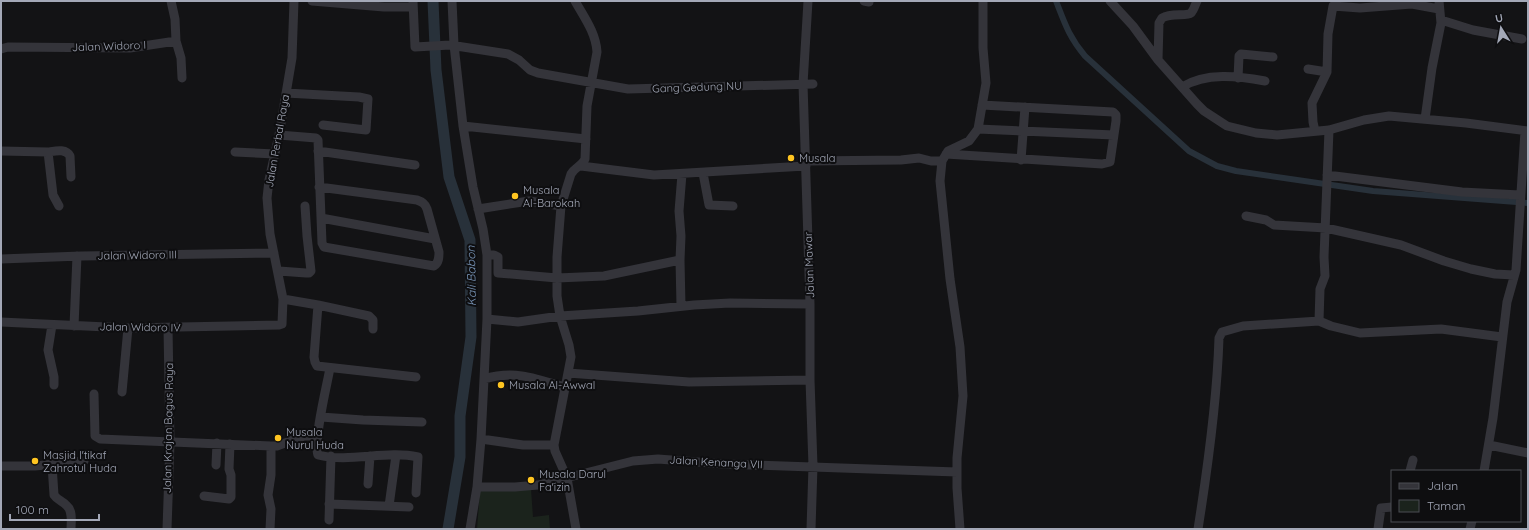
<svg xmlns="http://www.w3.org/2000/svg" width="1529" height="530" font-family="Quicksand,sans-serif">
<rect width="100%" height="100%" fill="#131315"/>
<path fill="#1b231c" d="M531,489L533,517L549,515L550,529H477L480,491Z"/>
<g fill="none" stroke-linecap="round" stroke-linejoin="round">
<path stroke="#28313a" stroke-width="6" d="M1056,1C1065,24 1069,37 1085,56L1189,151L1217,166L1236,171L1373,191L1528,203"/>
<path stroke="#28313a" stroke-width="11" d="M433,1L436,70L449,177L470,240L471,337L460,416V457L448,529"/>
<path stroke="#34343a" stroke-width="9" d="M312,1L384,7H413
M413,1L415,47L450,45L508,54L519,60L530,70L538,73L628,89L813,84
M452,1L454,45L463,126L473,187L483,229L487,255V319L481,439L477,487L470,529
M575,1C584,17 596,33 597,52L587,106L585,159C582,166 575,167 571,174L561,206L557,257V296L560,316L569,345L571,357L554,445L555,451L567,478L576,529
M808,1L803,84L810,304V380L813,466L811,529
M864,1L869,2
M1110,1L1133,26L1158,60L1197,104L1204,111L1227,126L1256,133L1277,135L1329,130L1364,120L1389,116L1466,123L1528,131
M1441,20L1473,30L1522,39
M176,41L181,58L182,78
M1,49L8,47L130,48L176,41L175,19L171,1
M1158,60L1159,23L1162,18C1172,12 1186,17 1191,13C1194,10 1195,5 1197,1
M1308,69L1327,72
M1238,78L1239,56L1241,54L1273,57
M1182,87C1206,72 1238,76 1265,81
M286,93L359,97L368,99L366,130L323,125
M1425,119L1432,68L1441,23L1439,1
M463,126L586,139
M978,129L1114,135
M1315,131L1313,122L1312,103L1327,72L1328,34L1333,6L1360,8L1412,4L1439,9
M279,135L316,138L318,140L322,243L324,247L434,266C439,263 439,257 439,252L427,209C425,203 422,202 417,200L319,187
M1,151L48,152L53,195L59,206
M318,151L415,165
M48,152C55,151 66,148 70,156L71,177
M235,152L275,154
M946,154L1102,164L1110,162L1116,121V115L1113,112L982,105
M1021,160L1025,107
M806,161L901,160L919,158L931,161H942
M581,166L654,175L806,166
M703,173L709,205L733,206
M1327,175L1462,192L1520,195
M478,209L529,201L561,206
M1246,216L1266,220L1274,225L1326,228L1401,245L1444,261L1471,269L1495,274L1514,275
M321,218L435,239
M487,255H494L498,257V273L557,278L604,276L680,260L681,236L679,211L682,174
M1,259L81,256L274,253
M680,260L681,306
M279,271L306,273H309L311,271L307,236L305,206
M283,299L318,305L314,357L315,362L317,366L416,377
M318,305L369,316L373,320V329
M487,319L518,322L560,316L638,311L694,305L730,303L810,304
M1319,321L1320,289L1325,276L1324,257L1329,130
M1,322L128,328L279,325L282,324L283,299L270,234L267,198L269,180L279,135L292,58L294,1
M52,325L48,350L54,377V385
M74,326L77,256
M330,368C327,385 313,441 318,455C350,463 386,450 418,457L416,493
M568,373L689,382L810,380
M484,379C514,370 535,378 564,387
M122,392L128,328
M94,394L95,436L100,439L271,446H277L304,436H318
M321,417L363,420L422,422
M481,439L523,445H554
M1489,445L1528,453
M52,465L54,495C58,501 63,501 67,506C73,511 71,522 71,529
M216,465L217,443
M1,466H35L84,461
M1410,471L1413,460
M1484,471L1493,418L1507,302L1516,270L1525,131
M368,484L370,456
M477,487H515L538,485L633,461L658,459L724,464L957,472
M204,496L229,499L231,497V475L229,469L230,444
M329,504L409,507
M389,506L396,455
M329,520L331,456
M167,529L170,442L168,328
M270,529L271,509L268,495L271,475V446
M960,529L957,488V458L963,396L960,347L950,279L940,181L942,161L948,151L969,141L978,129L986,83L983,48V1
M1198,529C1208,466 1217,402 1219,338L1222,332L1243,326L1319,321L1331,326L1360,333L1441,329L1502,337
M1378,529L1381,508L1392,507
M1470,529L1472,521"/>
</g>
<g fill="#ffc521" stroke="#0e0e10" stroke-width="1.5">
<circle cx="791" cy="158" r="4"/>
<circle cx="515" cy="196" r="4"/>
<circle cx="501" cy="385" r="4"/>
<circle cx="278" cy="438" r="4"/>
<circle cx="35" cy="461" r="4"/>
<circle cx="531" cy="480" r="4"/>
</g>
<g text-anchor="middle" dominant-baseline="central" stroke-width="4" stroke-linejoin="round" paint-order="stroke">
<g font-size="11" fill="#a3a8b7" stroke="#0e0e10">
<text transform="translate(109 46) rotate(-2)">Jalan Widoro I</text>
<text transform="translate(697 87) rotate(-2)">Gang Gedung NU</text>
<text transform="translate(277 141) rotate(-80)">Jalan Perbal Raya</text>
<text transform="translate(137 255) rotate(-1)">Jalan Widoro III</text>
<text transform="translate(809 265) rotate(-92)">Jalan Mawar</text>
<text transform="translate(140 327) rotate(1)">Jalan Widoro IV</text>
<text transform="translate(168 428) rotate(-89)">Jalan Krajan Bagus Raya</text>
<text transform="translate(716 462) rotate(3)">Jalan Kenanga VII</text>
</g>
<g font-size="11" fill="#a3a8b7" stroke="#0e0e10" text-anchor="start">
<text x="799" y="158">Musala</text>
<text x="523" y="190">Musala<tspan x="523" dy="13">Al-Barokah</tspan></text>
<text x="509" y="385">Musala Al-Awwal</text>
<text x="286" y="432">Musala<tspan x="286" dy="13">Nurul Huda</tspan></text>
<text x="43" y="455">Masjid I'tikaf<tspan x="43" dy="13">Zahrotul Huda</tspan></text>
<text x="539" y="474">Musala Darul<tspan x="539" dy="13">Fa'izin</tspan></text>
</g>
<g font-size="12" font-style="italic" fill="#7793b5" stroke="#0e0e10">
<text transform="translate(471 276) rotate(-91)">Kali Babon</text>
</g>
</g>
<rect width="1529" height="530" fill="none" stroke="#a3a8b7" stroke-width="4"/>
<rect x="1391" y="470" width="130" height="52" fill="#0e0e10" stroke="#4a4c53"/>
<rect x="1399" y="483" width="20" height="6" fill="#34343a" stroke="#4a4c53"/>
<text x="1427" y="490" font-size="12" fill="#a3a8b7">Jalan</text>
<rect x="1399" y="500" width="20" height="12" fill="#1b231c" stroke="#4a4c53"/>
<text x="1427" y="510" font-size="12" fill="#a3a8b7">Taman</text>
<g transform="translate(1501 28) rotate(349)" stroke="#0e0e10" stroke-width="3" paint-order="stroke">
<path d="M0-3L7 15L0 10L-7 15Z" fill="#a3a8b7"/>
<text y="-6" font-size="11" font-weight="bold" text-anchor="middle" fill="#a3a8b7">U</text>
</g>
<path d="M10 514v6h89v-6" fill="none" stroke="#a3a8b7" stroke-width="2"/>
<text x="16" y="514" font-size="12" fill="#a3a8b7" stroke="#0e0e10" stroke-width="3" paint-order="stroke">100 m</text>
</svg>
